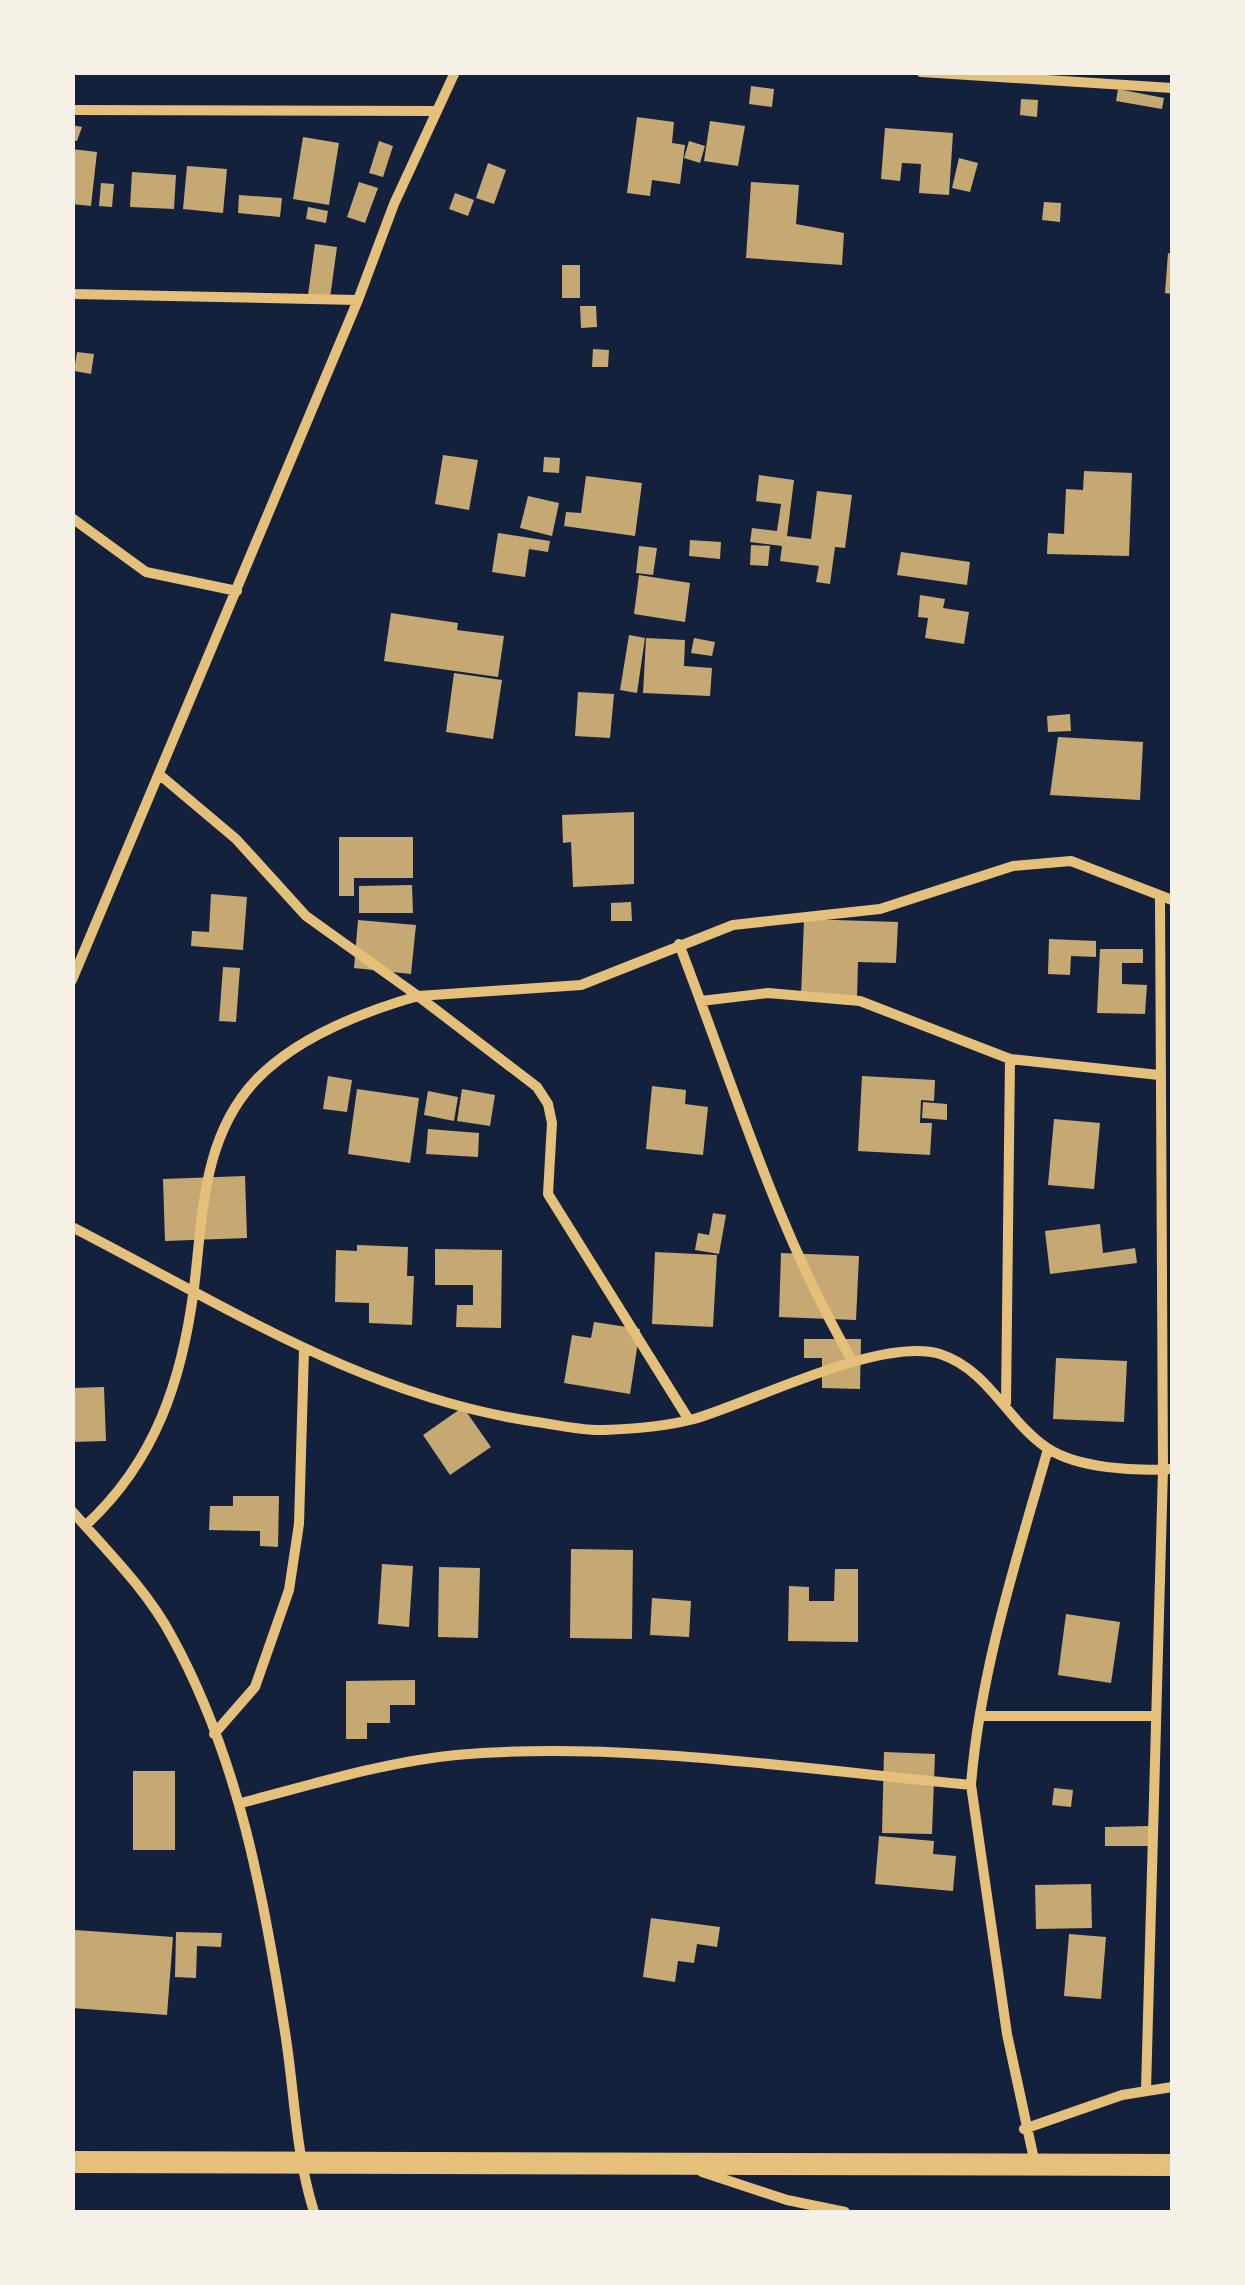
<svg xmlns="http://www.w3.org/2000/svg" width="1245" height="2285" font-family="Commissioner,sans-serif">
<rect width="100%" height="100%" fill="#14213d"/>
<path fill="#c6a872" d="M751,86L774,89L772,107L749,104Z
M1118,89L1164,98L1162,109L1116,101Z
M1021,99L1038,100L1037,117L1020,115Z
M637,117L674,122L672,143L685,145L680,184L652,180L650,196L627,193Z
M710,121L745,126L738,166L704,161Z
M72,125L82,127L77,141L72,140Z
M885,128L953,133L949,195L919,193L921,164L902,163L900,181L881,179Z
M303,137L339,143L329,205L293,199Z
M379,141L393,146L383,177L369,173Z
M689,141L705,146L700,163L684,158Z
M72,149L97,152L91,206L72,204Z
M959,158L978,163L970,192L952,188Z
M488,163L506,170L494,204L476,198Z
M187,166L227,169L223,213L183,209Z
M132,172L176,175L174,209L130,207Z
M359,182L378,188L365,223L347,217Z
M751,182L799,185L796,224L844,233L842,265L746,258Z
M101,183L114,184L112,207L99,206Z
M455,193L474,200L468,216L449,209Z
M239,195L282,198L280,217L238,213Z
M1044,202L1061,203L1060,222L1042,220Z
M308,207L328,211L326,223L306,219Z
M315,244L337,247L330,298L308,295Z
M1168,253L1172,254V294L1165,293Z
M562,265H580V298H562Z
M580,306H596L597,327L581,328Z
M593,349L609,350L608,367H592Z
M77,352L94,354L91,374L74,371Z
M443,455L478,460L469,510L435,504Z
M544,457L560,458L559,473L543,472Z
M1084,471L1132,473L1129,556L1047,554L1048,533L1064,534L1066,489L1083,490Z
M759,475L794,480L787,536L811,539L817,491L852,495L845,548L835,547L830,584L816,582L819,566L780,561L782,546L750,542L752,528L777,531L781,504L756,501Z
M586,476L642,483L635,536L564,526L566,512L581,513Z
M528,496L559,503L552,536L520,528Z
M498,533L550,541L548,552L529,549L525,577L492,572Z
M690,540L721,542L720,559L689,556Z
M751,545L770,546L768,566L750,565Z
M639,546L657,548L653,575L636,573Z
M901,552L970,562L967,585L897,575Z
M639,575L690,583L685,622L634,614Z
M920,595L945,599L943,608L969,612L964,644L925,638L928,618L918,617Z
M391,613L458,623L457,630L504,636L498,677L384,661Z
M629,635L645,638L637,693L620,690Z
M646,638L685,640L684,666L712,668L710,696L643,693Z
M694,638L715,642L712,656L691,653Z
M454,673L502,680L493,739L446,732Z
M578,692L614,694L610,738L575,736Z
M1070,714L1071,731L1048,732L1047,716Z
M1058,737L1143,742L1140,800L1050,795Z
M634,812V884L573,887L571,842L563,843L562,815Z
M339,837H413V878H354V896H339Z
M412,885L413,913H359V886Z
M211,894L247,897L243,950L191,946L192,931L209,932Z
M631,902L632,921H611V903Z
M804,919L898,922L896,963L858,962L857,1000L801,997Z
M358,920L416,925L411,974L354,968Z
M1049,939L1096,941V957L1071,956L1070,975L1048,974Z
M1100,949H1143V963H1122V984L1147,985L1145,1014L1097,1013Z
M223,967L240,968L236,1022L219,1021Z
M328,1076L352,1080L347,1112L323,1109Z
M862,1076L935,1080L934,1101L921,1100L920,1123H932L930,1155L858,1151Z
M652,1086L686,1090L685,1104L708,1107L703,1155L646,1149Z
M357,1089L419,1098L410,1163L348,1154Z
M462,1089L495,1095L490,1126L457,1121Z
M428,1091L458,1097L454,1121L424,1115Z
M923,1102L947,1104V1120L922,1118Z
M1054,1119L1100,1123L1094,1189L1048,1185Z
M428,1129L479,1133L478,1157L426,1154Z
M245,1176L247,1238L165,1241L163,1179Z
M713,1213L726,1215L719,1254L695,1250L698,1233L709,1235Z
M1100,1224L1103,1253L1135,1248L1137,1263L1050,1274L1045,1231Z
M357,1245L408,1247L407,1276H414L412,1325L369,1323V1303L335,1302L336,1250L357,1251Z
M435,1249L502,1250L501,1328L456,1327L457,1305H473V1285H435Z
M655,1252L717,1255L713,1327L652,1324Z
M781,1253L859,1256L856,1320L779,1317Z
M594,1322L640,1329L630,1394L564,1383L572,1335L591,1338Z
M804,1339H861L860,1389L822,1388V1358H804Z
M1056,1358L1127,1361L1124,1422L1053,1419Z
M104,1387L106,1441L72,1442V1388Z
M463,1407L491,1447L450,1475L423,1435Z
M233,1496H279L278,1547L260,1546V1531L209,1530L210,1506H233Z
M571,1549L633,1550L632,1639L570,1638Z
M382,1564L413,1566L409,1627L378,1624Z
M439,1567L480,1568L478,1638L438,1637Z
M835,1569H858V1642L788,1641L789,1586L809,1587V1601H834Z
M652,1598L691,1601L689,1637L650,1635Z
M1066,1614L1120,1622L1111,1683L1058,1675Z
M415,1680V1705H390V1723H367V1739H346V1681Z
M884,1752L935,1754L932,1834L882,1833Z
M133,1771H175V1850H133Z
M1054,1788L1073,1790L1071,1807L1052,1805Z
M1149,1826V1846H1105V1827Z
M879,1836L934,1841L933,1854L956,1856L953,1891L875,1884Z
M1091,1884L1092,1928L1036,1929L1035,1885Z
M651,1918L720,1927L717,1947L697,1944L694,1963L678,1961L675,1982L643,1977Z
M75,1930L173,1937L167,2015L72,2008Z
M176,1932L222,1933L221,1947L197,1946L196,1978L175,1977Z
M1069,1934L1106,1937L1101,1999L1064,1996Z"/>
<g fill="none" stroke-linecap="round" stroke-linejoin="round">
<path stroke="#e5c07b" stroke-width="10" d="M921,72L1172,88
M72,110L434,111
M72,294L358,300
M72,518L146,572L237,591
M160,775L236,839L306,916L418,996L581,985L733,925L880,909L1013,866L1071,861L1172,900
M679,944C734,1086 776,1230 853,1362
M72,980L358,300L394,204L455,72
M701,1001L768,993L860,1001L1010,1059L1159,1075
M72,1227C222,1304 367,1398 537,1422C558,1425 582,1431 604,1430C633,1429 667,1426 694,1419C755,1401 882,1336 940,1354C989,1370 1007,1421 1047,1448C1079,1469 1135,1471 1172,1469
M1006,1403L1010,1059
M72,1511C107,1551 147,1590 172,1637C239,1759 264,1897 285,2032C295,2095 295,2151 314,2212
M85,1526C155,1462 182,1381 194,1288C203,1215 202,1137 256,1080C297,1037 362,1012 418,996L537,1087L548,1104L552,1123L548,1194L689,1420
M981,1716H1155
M214,1734L255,1687L289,1590L299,1524L304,1350
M241,1803C311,1785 384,1762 456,1755C617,1740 809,1770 971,1785
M1146,2090L1163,1469L1160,899
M1024,2129L1122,2095L1172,2087
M1035,2164L1007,2034L971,1785C980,1671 1017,1558 1048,1449
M702,2172L787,2200L845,2212"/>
<path stroke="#e5c07b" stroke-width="22" d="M72,2162L1172,2165"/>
</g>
<rect width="1245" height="2285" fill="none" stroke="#f6f1e7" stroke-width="150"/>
</svg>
